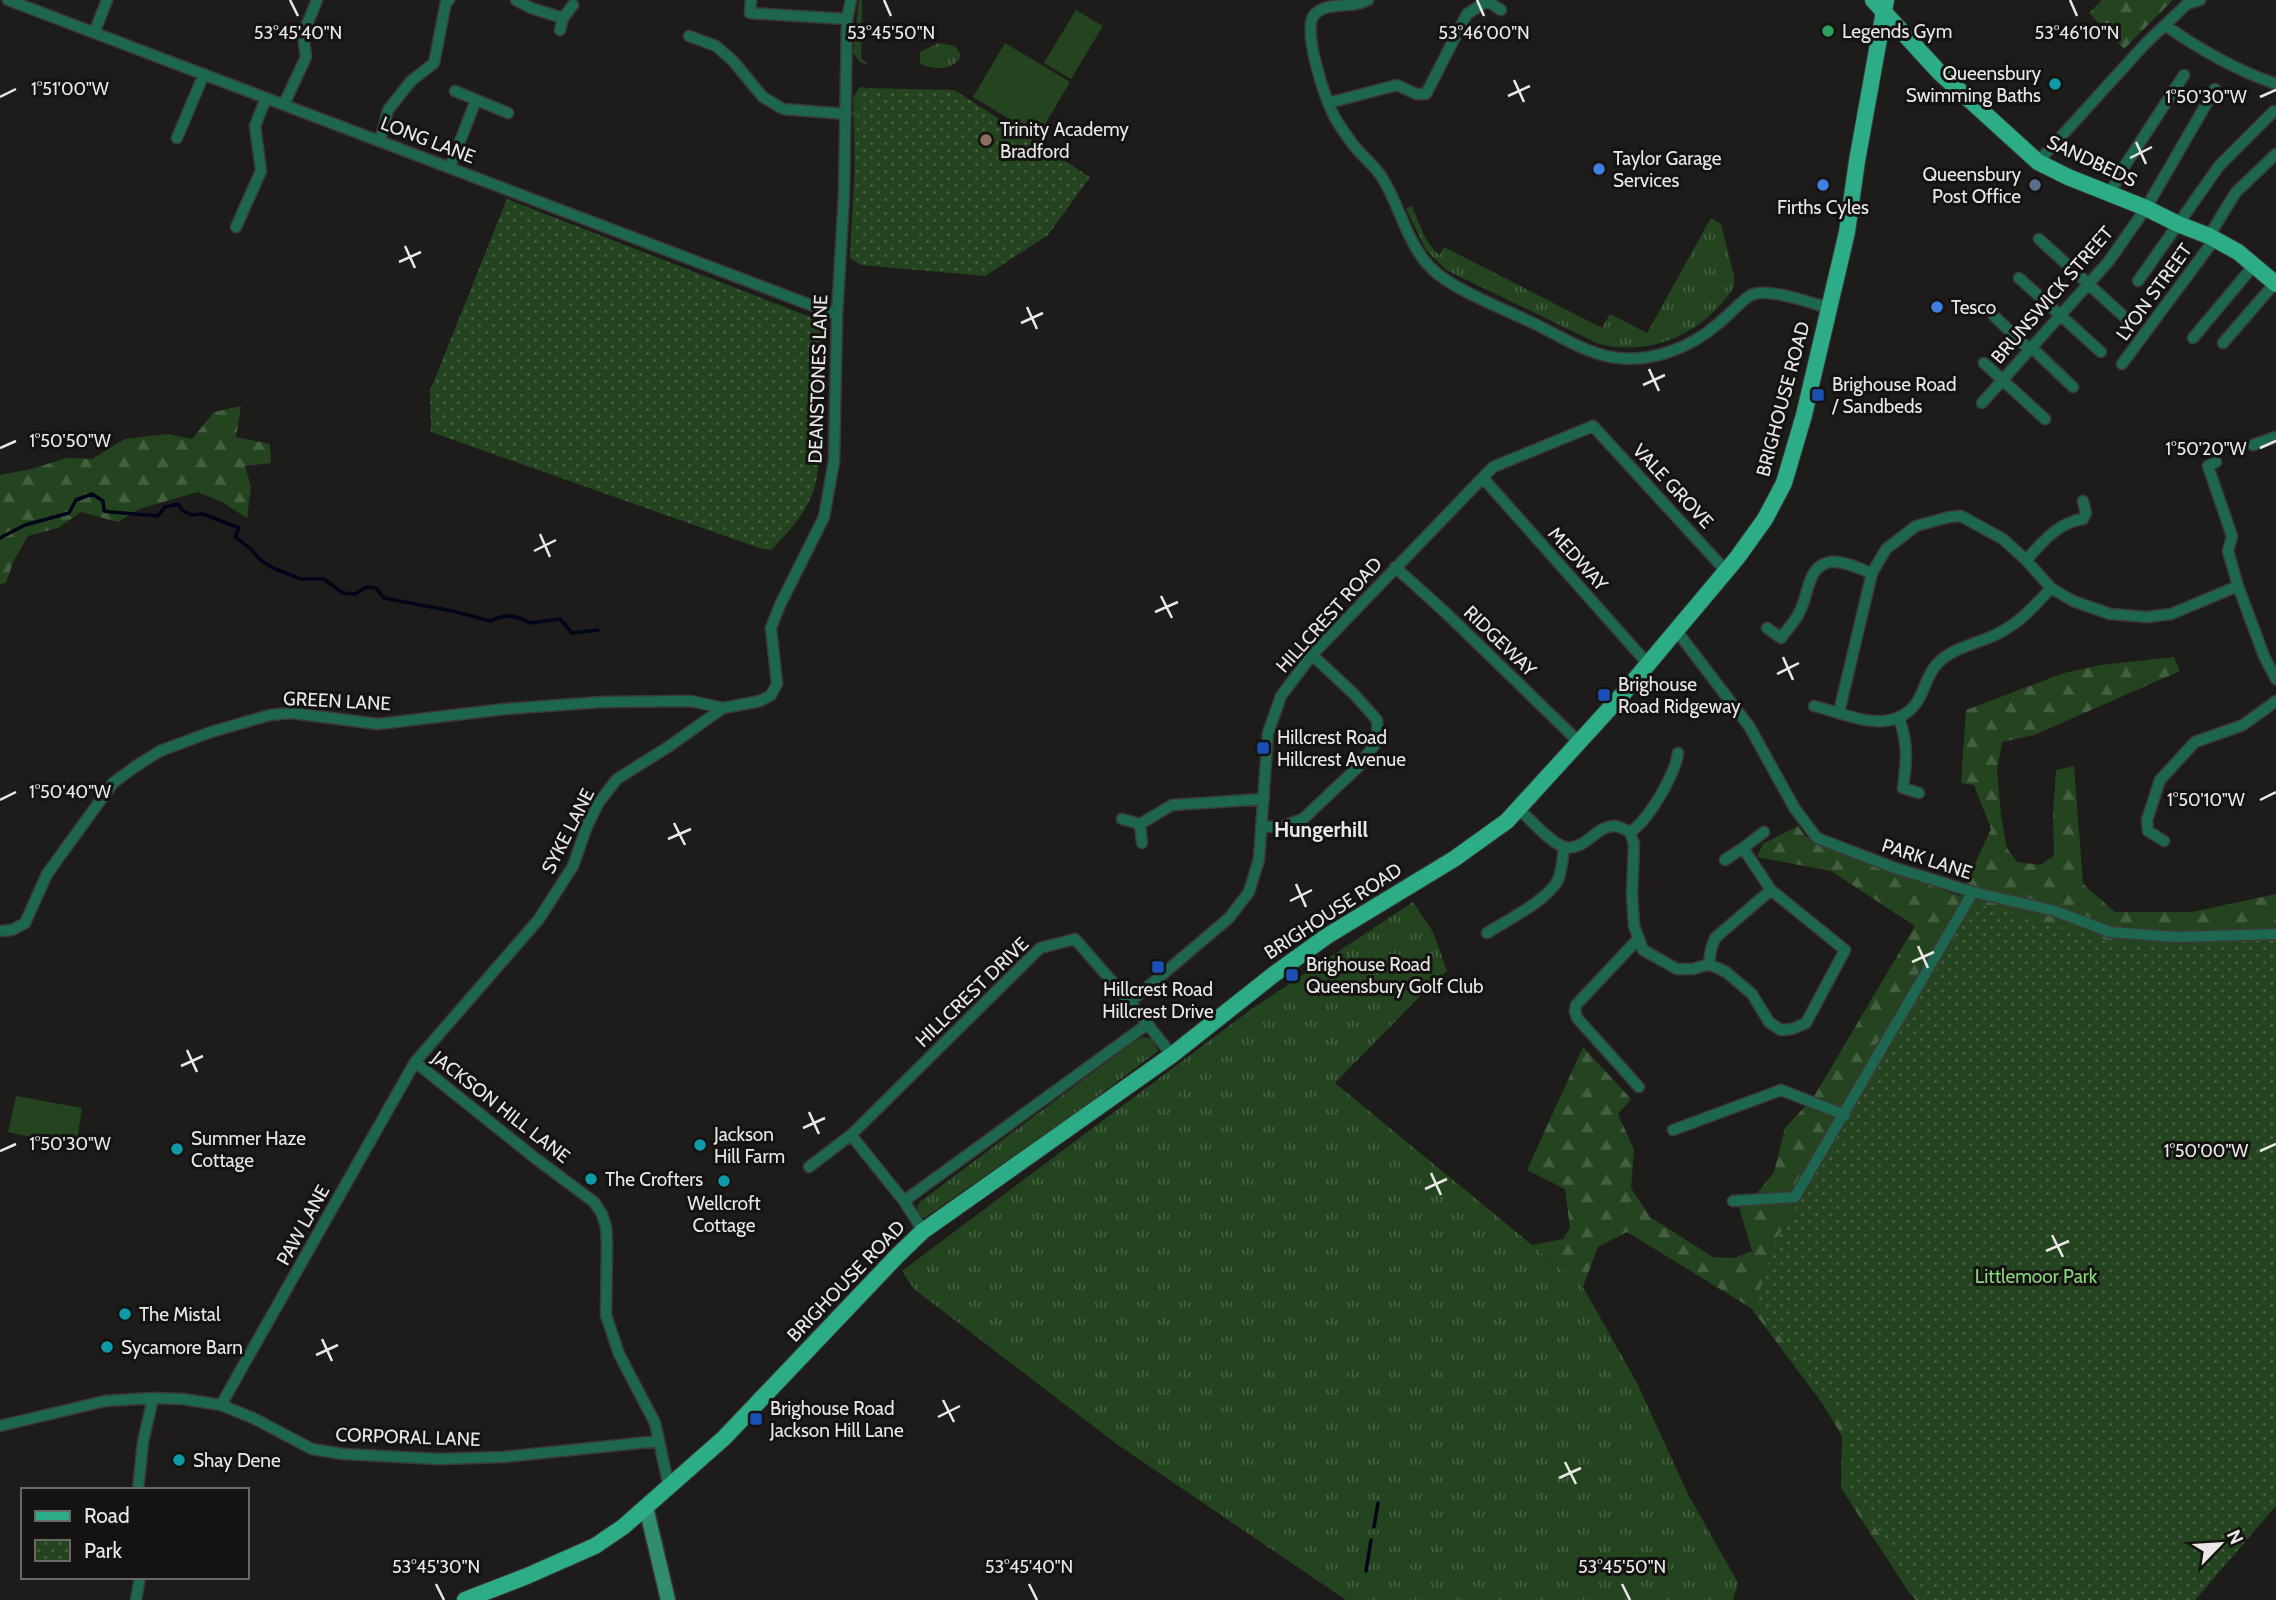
<svg xmlns="http://www.w3.org/2000/svg" width="2276" height="1600" font-family="Cabin,sans-serif">
<defs>
<pattern id="grass-tufts" width="24" height="20" patternUnits="userSpaceOnUse" patternTransform="scale(1.75)"><rect width="24" height="20" fill="#24441f"/><path d="M3 7l-1-3M5 7V3M7 7l1-3M15 17l-1-3M17 17v-4M19 17l1-3" fill="none" stroke="#445f40"/></pattern>
<pattern id="forest-firs" width="22" height="20" patternUnits="userSpaceOnUse" patternTransform="scale(1.75)"><rect width="22" height="20" fill="#24441f"/><path d="M5 1l3.5 6h-7zM16 11l3.5 6h-7z" fill="#445f40"/></pattern>
<pattern id="park-dots" width="8" height="8" patternUnits="userSpaceOnUse" patternTransform="scale(1.75)"><rect width="8" height="8" fill="#24441f"/><path d="M2 2h.1M6 6h.1" fill="none" stroke="#445f40" stroke-width="1.8" stroke-linecap="round"/></pattern>
</defs>
<rect width="100%" height="100%" fill="#1e1c1a"/>
<path fill="url(#grass-tufts)" d="M859,0H862L861,57L867,65L860,62L853,53Z
M939,43L955,46L961,56C954,71 933,70 920,64V52Z
M866,86L859,93L855,177L853,98L859,88Z
M1412,206C1419,222 1426,246 1440,255L1444,247L1602,328L1610,314L1647,333L1711,218L1721,224L1734,276V287C1704,333 1653,357 1599,344L1446,270L1426,250L1406,209Z
M1413,902L1433,932L1447,971L1428,988L1335,1083L1583,1287L1638,1385L1688,1494L1738,1583L1733,1600H1346L1118,1445L914,1289L902,1271L1253,1008Z
M1143,1037L1153,1039L1158,1051L1078,1111L926,1217L923,1218L919,1216L917,1206L921,1201L1136,1040Z"/>
<path fill="url(#forest-firs)" d="M2102,0H2173L2124,49L2089,13Z
M241,406L236,437L270,444L271,463L245,466L251,487L247,518L222,502L198,492L139,509L118,522L81,512L58,528L28,536L14,560L6,583L0,584V475L31,469L67,458L92,459L125,439L167,434L192,439L214,412Z
M2174,657L2180,671L2034,735L2002,742L1997,771L2001,816L2007,848L2017,862L2040,865L2054,856L2053,814L2056,770L2074,766L2083,884L2115,912H2192L2276,894V975L1986,1600H1916L1908,1591L1841,1488L1842,1436L1822,1403L1751,1308L1627,1232L1598,1247L1583,1287L1532,1245L1563,1239L1570,1228L1565,1189L1527,1170L1583,1047L1631,1099L1618,1114L1634,1150L1631,1188L1650,1217L1713,1257L1734,1258L1752,1251L1739,1207L1759,1191L1774,1172L1785,1128L1813,1098L1915,926L1831,871L1757,857L1763,844L1798,826L1805,836L1836,851L1960,896L1991,829L1974,785L1961,783L1966,710L2064,673L2101,665Z"/>
<path fill="url(#park-dots)" d="M859,88L954,90L1090,177L1048,235L985,276L861,265L850,258Z
M507,199L818,320C826,341 819,358 818,379C817,393 819,409 819,423C821,486 816,504 771,550L759,548L431,432L430,391Z
M1975,903L2122,944L2276,939V1506L2195,1600H1924L1911,1586L1849,1485L1848,1445L1844,1423L1762,1313L1757,1297L1776,1240Z"/>
<path fill="#24441f" d="M1076,10L1103,26L1071,79L1044,63Z
M1005,43L1070,82L1038,136L973,97Z
M16,1096L82,1108L76,1147L8,1132Z"/>
<g fill="none" stroke-linecap="round" stroke-linejoin="round">
<path stroke="#000618" stroke-width="3.5" d="M0,538L25,525L69,513L76,500L92,494L103,501L104,511L111,512L158,516L165,507L178,504L183,511L192,515L203,514L239,528L235,537L251,549L260,560L273,568L301,579H324L343,593L355,594L367,587L376,588L384,598L452,611L491,621C504,614 516,614 529,623L560,619L572,633L598,630
M1374,1527L1378,1503
M1366,1571L1371,1540"/>
<defs>
<path id="street" d="M8,0L837,315
M516,0L531,8L563,18
M751,0L750,13L847,19
M1368,0C1350,10 1328,0 1314,15C1302,31 1325,98 1334,116C1339,125 1346,135 1352,143C1361,156 1375,165 1383,179C1402,210 1408,251 1439,275C1464,294 1504,309 1533,323C1558,335 1584,352 1611,357C1649,364 1691,348 1719,323C1728,316 1742,300 1751,295C1768,287 1810,303 1829,308
M2165,25C2200,50 2236,70 2276,84
M560,30L563,18L573,5
M94,33L107,0
M689,36L716,46L733,61L763,97L783,109L846,114
M455,91L508,113
M1328,103L1397,85L1416,94H1426L1467,14L1487,1L1501,10
M284,104L306,57L303,34L317,0
M177,138L204,74
M380,141L388,110L411,81L434,63L446,2L449,0
M2038,162L2145,44L2187,4L2200,0
M450,167L476,100
M2110,194L2122,170L2184,75
M236,227L261,171L255,126L266,98
M2209,236L2236,192L2276,154
M2039,239L2130,322
M2019,278L2101,352
M2138,281L2219,166L2274,111
M1994,316L2029,349
M2193,338L2255,264
M2223,343L2275,283
M2031,347L2073,387
M1984,363L2045,419
M2122,364L2214,240
M1982,403L2109,261L2146,208L2215,89
M2253,445L2276,437
M2216,462L2208,466L2232,536L2228,551L2238,586L2264,656L2276,679
M1483,478L1648,664
M2026,560C2043,542 2057,523 2083,519L2086,513L2083,501
M1395,567L1445,612L1580,743
M1767,628L1781,638C1787,629 1796,621 1800,611C1809,594 1807,566 1830,562C1842,560 1860,569 1872,573
M1676,630L1749,726L1795,809L1817,838L1895,868L1973,892L2055,911L2110,932L2177,937L2276,934
M1814,706C1839,712 1872,728 1897,718C1926,706 1921,681 1937,664C1954,646 1979,644 1999,633C2021,622 2035,605 2051,588
M1839,712L1872,573L1886,549L1916,526L1949,517L1961,516L2003,539L2026,560L2051,588L2073,601L2110,614L2147,617L2171,614L2238,586
M1899,717C1908,746 1907,758 1903,788L1919,793
M1519,809C1530,819 1551,844 1565,847C1586,851 1596,825 1615,826C1619,826 1625,830 1630,832L1634,844L1632,895L1634,926L1643,950L1677,969H1693L1709,964L1711,949L1715,938L1771,890L1845,950L1806,1023L1792,1029L1781,1030L1769,1022L1752,994L1726,972L1709,964
M1122,819L1140,824L1172,805L1264,799
M1140,824L1142,843
M1263,827L1283,826L1303,819L1358,767L1378,740L1377,720L1354,694L1312,655
M1630,832C1648,821 1675,775 1678,753
M1764,832L1743,848L1771,890
M2164,841L2148,831L2147,820L2160,780L2195,742L2243,725L2276,701
M1725,860L1743,848
M0,931L12,930L25,923L47,874L113,783L136,766L160,751L211,732L270,715L291,713L378,724L505,709L602,702L691,701L723,708L760,701L771,695L777,684L771,628L780,605L824,517L834,461L837,315L844,195L847,19L851,0
M1487,933C1507,920 1547,901 1558,880C1562,870 1563,858 1564,847
M1639,938L1576,1005L1575,1011L1577,1018L1639,1087
M1130,1002L1229,918L1249,892L1259,859L1268,733L1281,696L1312,655L1493,467L1593,426L1726,571
M415,1062L535,1158L594,1202L602,1214L606,1227L607,1242L606,1315L619,1354L655,1423L669,1487
M1673,1130L1781,1090L1845,1115
M851,1135L904,1201L923,1231
M809,1167L851,1135L1040,948L1075,939L1130,1002L1172,1055
M904,1201L1146,1025
M1733,1201L1795,1197L1973,892
M221,1405L415,1062L539,919L573,866L587,826L599,802L617,779L668,747L723,708
M0,1426L105,1401L153,1398L183,1399L221,1405L253,1418L312,1449L343,1454L439,1459L503,1457L659,1441
M138,1490L143,1442L153,1398
M136,1600L140,1577"/>
<path id="secondary" d="M646,1507L668,1600"/>
<path id="primary" d="M1873,0L1939,72L2038,162L2068,177L2146,208L2178,224L2209,236L2238,252L2276,284
M465,1600L527,1576L595,1546L623,1527L724,1438L898,1255L923,1231L1172,1055L1273,975L1327,936L1454,859L1507,821L1622,695L1737,558L1765,519L1784,483L1804,415L1847,232L1857,161L1886,0"/>
</defs>
<use href="#street" stroke="#3b3937" stroke-width="13"/>
<use href="#secondary" stroke="#3b3937" stroke-width="17"/>
<use href="#primary" stroke="#3b3937" stroke-width="18"/>
<use href="#street" stroke="#1d6750" stroke-width="10"/>
<use href="#secondary" stroke="#318d70" stroke-width="14"/>
<use href="#primary" stroke="#2dad87" stroke-width="16"/>
</g>
<path fill="none" stroke="#eae8e7" stroke-width="2.5" d="M290,0L298,16M884,0L891,16M1477,0L1484,16M2070,0L2077,16M1514,80L1524,102M1508,96L1530,86M0,97L16,89M2260,97L2276,90M2136,142L2146,164M2130,158L2152,147M405,246L415,268M399,262L421,252M1027,307L1037,329M1021,323L1043,313M1649,369L1659,391M1643,385L1665,375M0,448L16,441M2260,448L2276,441M540,534L550,557M534,551L556,540M1161,596L1172,618M1155,612L1178,602M1783,657L1793,680M1777,674L1799,663M0,800L16,792M2260,800L2276,792M674,823L685,845M668,839L691,829M1296,884L1306,907M1290,901L1312,890M1918,946L1928,968M1912,962L1934,952M187,1050L197,1072M181,1066L203,1056M809,1112L819,1134M803,1128L825,1118M0,1151L16,1144M2260,1151L2276,1144M1431,1173L1441,1195M1425,1189L1447,1179M2052,1235L2063,1257M2046,1251L2069,1241M322,1339L332,1361M316,1355L338,1345M943,1400L954,1422M938,1417L960,1406M1565,1462L1576,1484M1559,1478L1581,1468M436,1584L444,1600M1029,1584L1037,1600M1622,1584L1630,1600"/>
<circle fill="#2e9e5b" stroke="#151311" stroke-width="2.5" cx="1828" cy="31" r="7"/>
<g fill="#0f9aa8" stroke="#151311" stroke-width="2.5">
<circle cx="2055" cy="84" r="7"/>
<circle cx="700" cy="1145" r="7"/>
<circle cx="177" cy="1149" r="7"/>
<circle cx="591" cy="1179" r="7"/>
<circle cx="724" cy="1181" r="7"/>
<circle cx="125" cy="1314" r="7"/>
<circle cx="107" cy="1347" r="7"/>
<circle cx="179" cy="1460" r="7"/>
</g>
<circle fill="#8d6e63" stroke="#151311" stroke-width="2.5" cx="986" cy="140" r="7"/>
<g fill="#3f7fe0" stroke="#151311" stroke-width="2.5">
<circle cx="1599" cy="169" r="7"/>
<circle cx="1823" cy="185" r="7"/>
<circle cx="1937" cy="307" r="7"/>
</g>
<circle fill="#5c6f8a" stroke="#151311" stroke-width="2.5" cx="2035" cy="185" r="7"/>
<g fill="#1a4fb4" stroke="#151311" stroke-width="2.5">
<rect x="1811" y="388" width="14" height="14" rx="3.5"/>
<rect x="1597" y="688" width="14" height="14" rx="3.5"/>
<rect x="1256" y="741" width="14" height="14" rx="3.5"/>
<rect x="1151" y="960" width="14" height="14" rx="3.5"/>
<rect x="1285" y="968" width="14" height="14" rx="3.5"/>
<rect x="749" y="1412" width="14" height="14" rx="3.5"/>
</g>
<g text-anchor="middle" dominant-baseline="central" stroke-width="6" stroke-linejoin="round" paint-order="stroke">
<g font-size="19" fill="#eae8e7" stroke="#151311" text-anchor="start">
<text x="1842" y="31">Legends Gym</text>
<text x="2041" y="73" text-anchor="end">Queensbury<tspan x="2041" dy="22">Swimming Baths</tspan></text>
<text x="1000" y="129">Trinity Academy<tspan x="1000" dy="22">Bradford</tspan></text>
<text x="1613" y="158">Taylor Garage<tspan x="1613" dy="22">Services</tspan></text>
<text x="2021" y="174" text-anchor="end">Queensbury<tspan x="2021" dy="22">Post Office</tspan></text>
<text x="1823" y="207" text-anchor="middle">Firths Cyles</text>
<text x="1951" y="307">Tesco</text>
<text x="1832" y="384">Brighouse Road<tspan x="1832" dy="22">/ Sandbeds</tspan></text>
<text x="1618" y="684">Brighouse<tspan x="1618" dy="22">Road Ridgeway</tspan></text>
<text x="1277" y="737">Hillcrest Road<tspan x="1277" dy="22">Hillcrest Avenue</tspan></text>
<text x="1306" y="964">Brighouse Road<tspan x="1306" dy="22">Queensbury Golf Club</tspan></text>
<text x="1158" y="989" text-anchor="middle">Hillcrest Road<tspan x="1158" dy="22">Hillcrest Drive</tspan></text>
<text x="714" y="1134">Jackson<tspan x="714" dy="22">Hill Farm</tspan></text>
<text x="191" y="1138">Summer Haze<tspan x="191" dy="22">Cottage</tspan></text>
<text x="605" y="1179">The Crofters</text>
<text x="724" y="1203" text-anchor="middle">Wellcroft<tspan x="724" dy="22">Cottage</tspan></text>
<text x="139" y="1314">The Mistal</text>
<text x="121" y="1347">Sycamore Barn</text>
<text x="770" y="1408">Brighouse Road<tspan x="770" dy="22">Jackson Hill Lane</tspan></text>
<text x="193" y="1460">Shay Dene</text>
</g>
<g font-size="19" fill="#eae8e7" stroke="#151311">
<text transform="translate(428 140) rotate(21)">LONG LANE</text>
<text transform="translate(2092 161) rotate(25)">SANDBEDS</text>
<text transform="translate(2154 292) rotate(-54)">LYON STREET</text>
<text transform="translate(2052 295) rotate(-49)">BRUNSWICK STREET</text>
<text transform="translate(818 379) rotate(-88)">DEANSTONES LANE</text>
<text transform="translate(1783 399) rotate(-75)">BRIGHOUSE ROAD</text>
<text transform="translate(1673 486) rotate(47)">VALE GROVE</text>
<text transform="translate(1578 559) rotate(48)">MEDWAY</text>
<text transform="translate(1329 615) rotate(-48)">HILLCREST ROAD</text>
<text transform="translate(1500 641) rotate(44)">RIDGEWAY</text>
<text transform="translate(337 701) rotate(3)">GREEN LANE</text>
<text transform="translate(568 831) rotate(-63)">SYKE LANE</text>
<text transform="translate(1927 859) rotate(18)">PARK LANE</text>
<text transform="translate(1333 911) rotate(-33)">BRIGHOUSE ROAD</text>
<text transform="translate(972 992) rotate(-44)">HILLCREST DRIVE</text>
<text transform="translate(501 1107) rotate(38)">JACKSON HILL LANE</text>
<text transform="translate(303 1225) rotate(-61)">PAW LANE</text>
<text transform="translate(846 1281) rotate(-46)">BRIGHOUSE ROAD</text>
<text transform="translate(408 1437) rotate(2)">CORPORAL LANE</text>
</g>
<g font-size="19" fill="#87d87a" stroke="#151311">
<text x="2036" y="1276">Littlemoor Park</text>
</g>
<g font-size="21" font-weight="bold" fill="#eae8e7" stroke="#151311">
<text x="1321" y="829">Hungerhill</text>
</g>
</g>
<g font-size="18" text-anchor="middle" fill="#eae8e7" stroke="#151311" stroke-width="6" stroke-linejoin="round" paint-order="stroke">
<text x="298" y="39">53°45'40"N</text>
<text x="891" y="39">53°45'50"N</text>
<text x="1484" y="39">53°46'00"N</text>
<text x="2077" y="39">53°46'10"N</text>
<text x="70" y="95">1°51'00"W</text>
<text x="2206" y="103">1°50'30"W</text>
<text x="70" y="447">1°50'50"W</text>
<text x="2206" y="455">1°50'20"W</text>
<text x="70" y="798">1°50'40"W</text>
<text x="2206" y="806">1°50'10"W</text>
<text x="70" y="1150">1°50'30"W</text>
<text x="2206" y="1157">1°50'00"W</text>
<text x="436" y="1573">53°45'30"N</text>
<text x="1029" y="1573">53°45'40"N</text>
<text x="1622" y="1573">53°45'50"N</text>
</g>
<rect x="21" y="1488" width="228" height="91" fill="#151311" stroke="#6a6867" stroke-width="2"/>
<rect x="35" y="1511" width="35" height="10" fill="#2dad87" stroke="#6a6867" stroke-width="2"/>
<text x="84" y="1523" font-size="21" fill="#eae8e7">Road</text>
<rect x="35" y="1540" width="35" height="21" fill="url(#park-dots)" stroke="#6a6867" stroke-width="2"/>
<text x="84" y="1558" font-size="21" fill="#eae8e7">Park</text>
<g transform="translate(2220 1544) rotate(65)" stroke="#151311" stroke-width="5" paint-order="stroke">
<path d="M0-5L12 26L0 18L-12 26Z" fill="#eae8e7"/>
<text y="-10" font-size="19" font-weight="bold" text-anchor="middle" fill="#eae8e7">N</text>
</g>
</svg>
